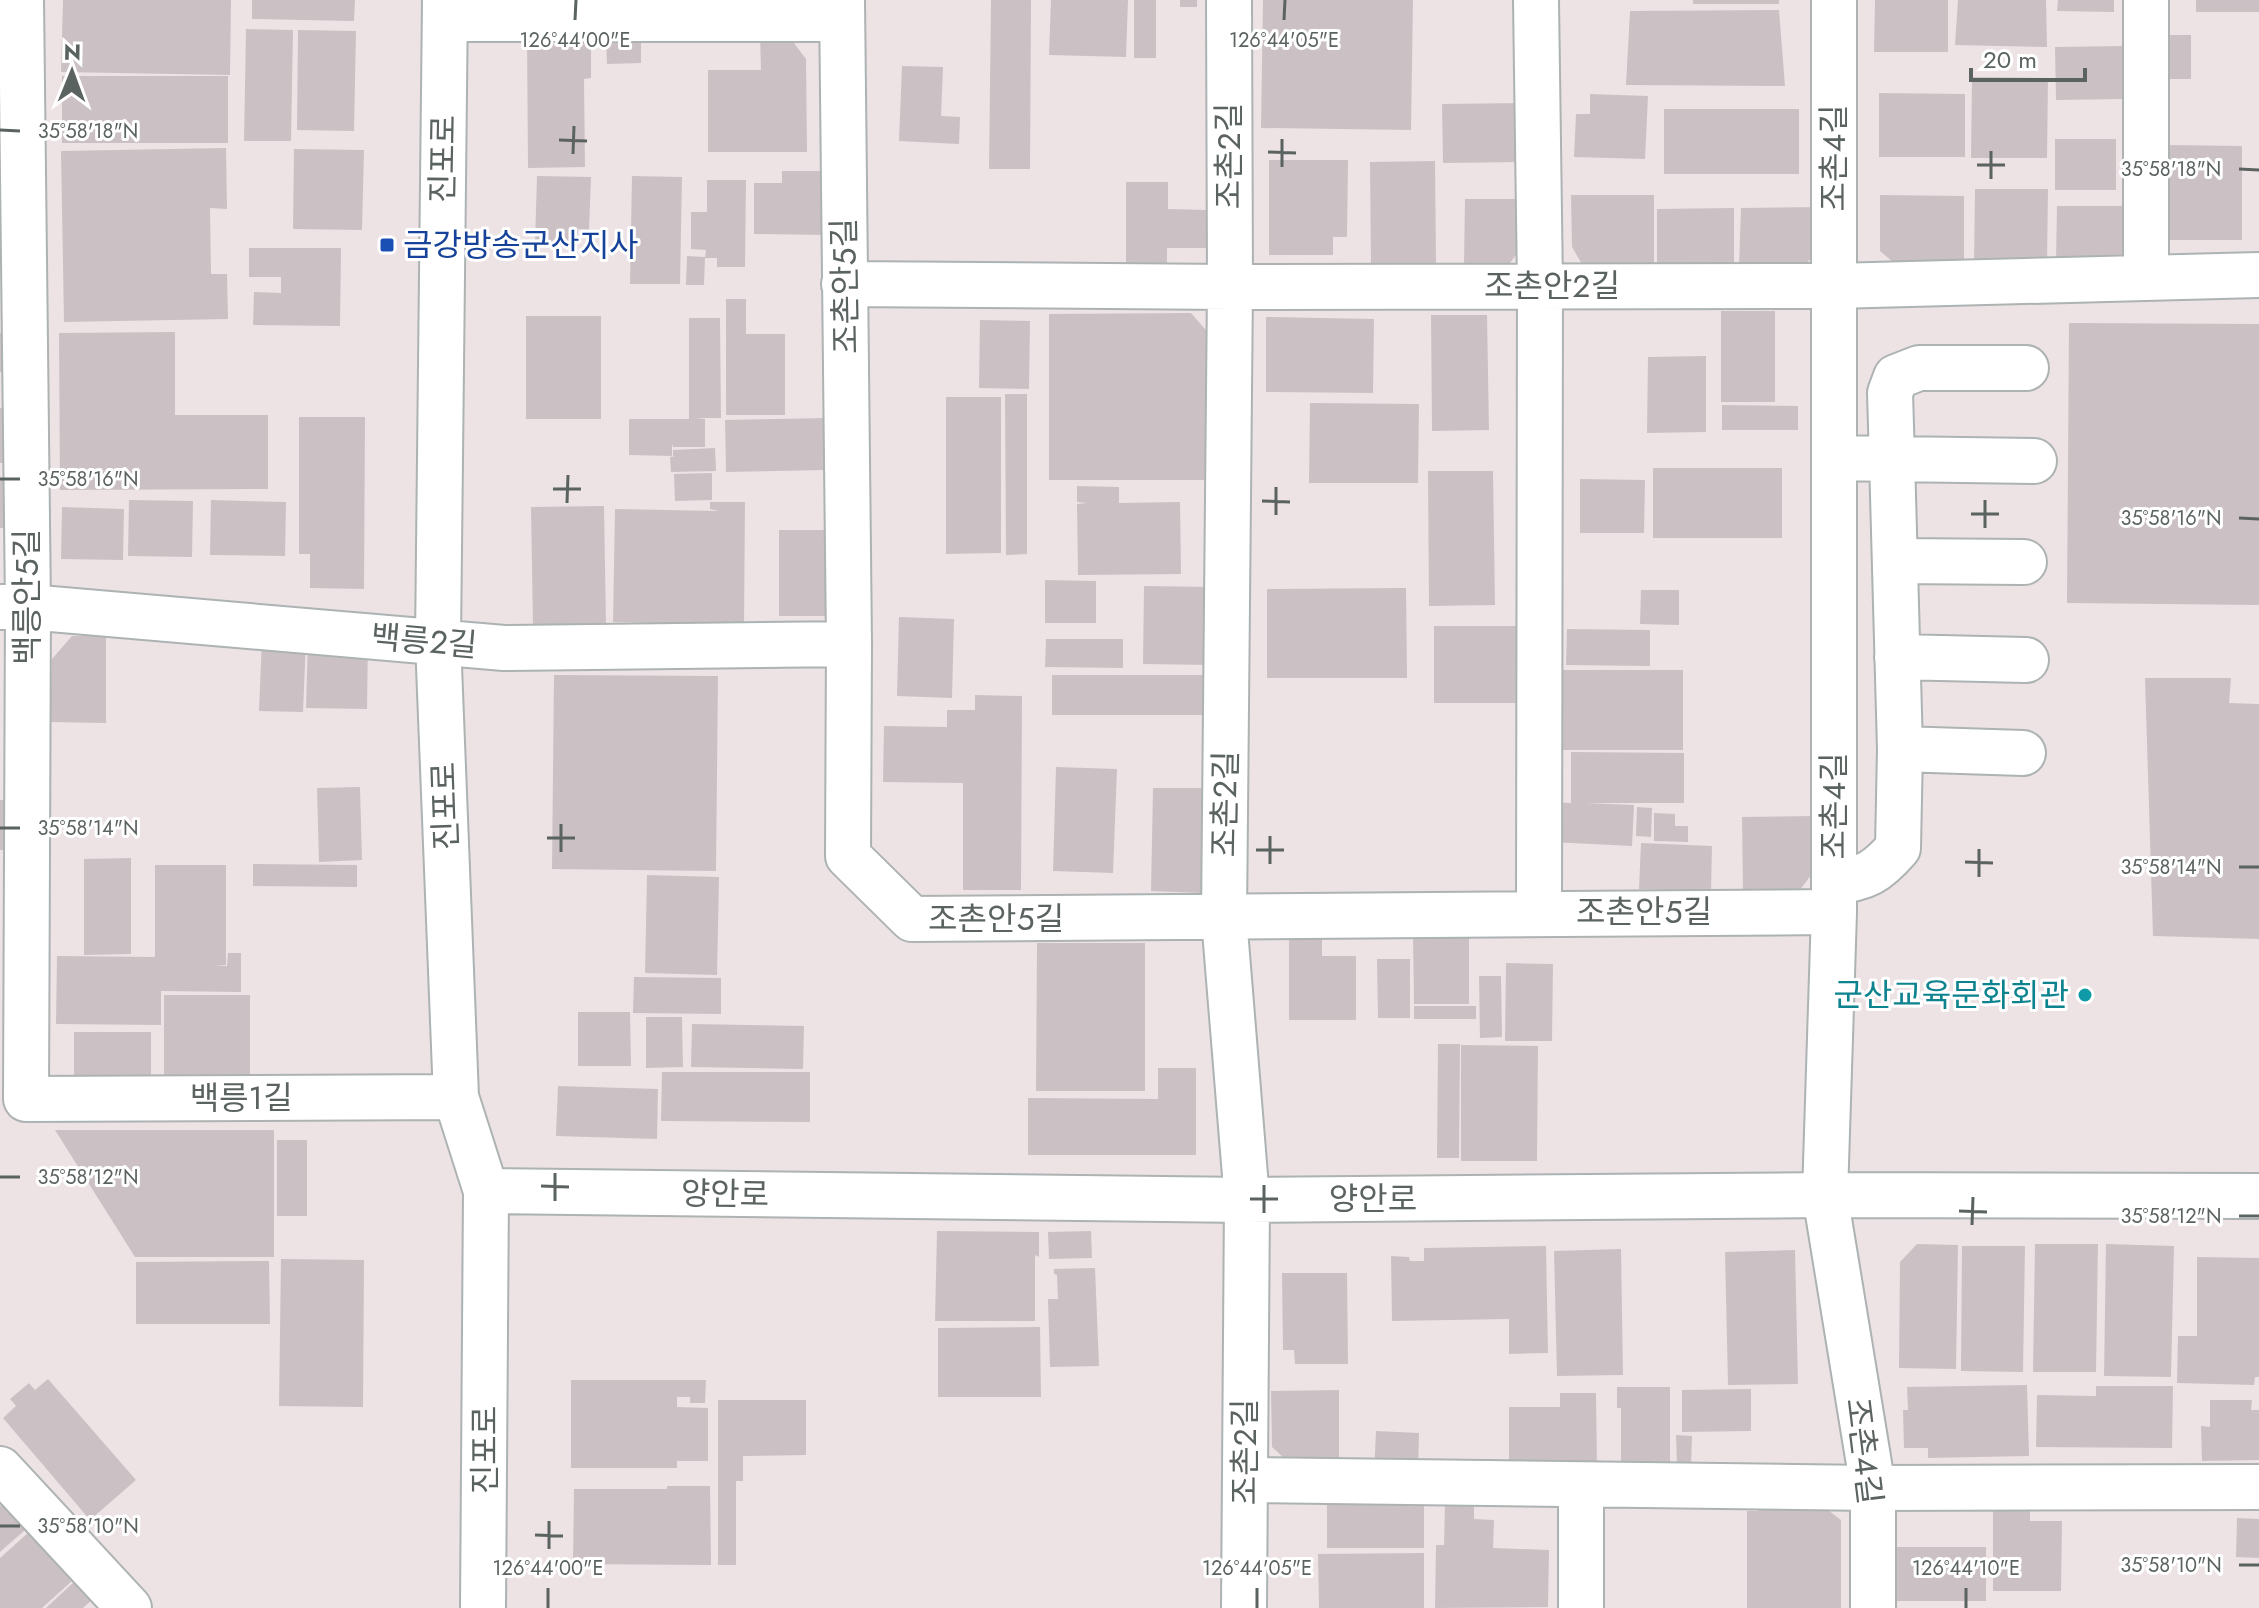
<svg xmlns="http://www.w3.org/2000/svg" width="2259" height="1608" font-family="Jost,'Noto Sans KR',sans-serif">
<rect width="100%" height="100%" fill="#ede3e4"/>
<path fill="#cbc1c4" d="M63,0H231L230,75L61,72Z
M252,0H355L354,21L252,19Z
M991,0H1031L1030,169H989Z
M1051,0H1128L1126,57L1049,55Z
M1134,0H1156V58H1134Z
M1180,0H1197V7H1180Z
M1263,0H1413L1411,130L1261,128Z
M1693,0H1779V4H1693Z
M1875,0H1948V52H1874Z
M1958,0H2046L2047,47L1955,45Z
M2058,0H2114V12L2057,11Z
M2196,0H2259V12H2196Z
M1779,10L1785,86L1626,85L1630,11Z
M246,29L293,30L291,141H244Z
M298,30L356,31L354,131L297,130Z
M591,34V78L584,79L585,167L528,168L527,35Z
M760,35H788L806,59L807,152H708V70H761Z
M2157,35H2191V79H2157Z
M606,36H641V63L607,64Z
M2123,46L2124,99L2056,100L2055,47Z
M902,66L943,67L941,116L960,117L959,144L899,141Z
M62,76H228V143H62Z
M1972,77L2048,78L2047,158H1971Z
M1879,93L1965,94V157H1879Z
M1590,94L1648,96L1645,159L1574,157L1576,114H1590Z
M1522,103V162L1443,163L1442,104Z
M1664,109H1799V174H1664Z
M2055,139H2116V190H2055Z
M2167,145L2242,146V240H2167Z
M226,148L227,209L210,208L211,274H227L228,319L64,322L61,151Z
M294,149L364,150L362,230L293,229Z
M1269,160H1348L1347,237H1333V255H1269Z
M1435,161L1436,264L1371,265L1370,162Z
M782,171H826L825,235L754,234V183H782Z
M537,176L591,177L589,230L578,229V244L535,243Z
M632,176L682,177L680,284H630Z
M707,180H746L745,267H717V258H705L706,250L691,249V212H707Z
M1126,182H1168V209L1207,210V248H1167V263H1126Z
M1975,189H2048L2047,265L1974,264Z
M1571,195H1654V266H1583L1572,247Z
M1880,195L1964,196V269H1901L1880,251Z
M1465,199H1524V245L1509,264H1464Z
M2057,206H2122V263L2056,262Z
M1822,207V247L1803,267H1739L1741,208Z
M1734,208V267L1657,268V209Z
M249,248H341L340,326L253,325L254,292L281,293V277H249Z
M687,256L705,257L704,285H686Z
M726,299H746V334H785V415H726Z
M1721,311H1775V402H1721Z
M1191,313L1211,336L1210,480H1049V314Z
M1431,315H1487L1489,430L1432,431Z
M526,316H601V419H526Z
M1266,317L1374,319L1373,393L1266,392Z
M689,318H720L721,418H695L705,419V447H673L672,444V456L629,455V419H689Z
M980,320L1030,321L1029,389L979,388Z
M2069,323L2259,324V605L2067,603Z
M175,332V415H268V489L60,490L59,333Z
M0,333H6L5,372H0Z
M1706,356V432L1647,433L1648,357Z
M1005,394H1027V554L1006,555Z
M946,397H1001V553L946,554Z
M1310,403L1419,404L1418,483H1309Z
M1722,405L1798,406V430H1722Z
M0,408H6L7,463H0Z
M299,417H365L364,589L310,588V554H299Z
M827,418V470L726,472L725,420Z
M715,448L716,471L671,472L670,457L676,456H673V450Z
M1653,468H1782V538H1653Z
M1428,471H1493L1495,605L1429,606Z
M712,473V500L675,501L674,474Z
M0,479H9L10,528H0Z
M1580,479L1645,480L1644,533H1580Z
M1077,486L1119,487V503L1180,502L1181,574L1078,575L1077,504L1087,503L1077,502Z
M129,500L193,501L192,557L128,556Z
M211,500L286,502L285,556L210,555Z
M710,502H745L744,625L613,622L615,509L719,511L710,509Z
M604,506L606,627H533L531,507Z
M62,507L124,509L123,560L61,559Z
M779,530H841V616H779Z
M1045,580L1096,581V623H1045Z
M1144,586L1211,587L1210,665L1143,664Z
M1406,588L1407,678H1267V589Z
M1641,590H1679V625L1640,624Z
M899,617L954,619L952,698L897,696Z
M1434,626H1524L1525,703H1434Z
M1567,629L1650,630V666L1566,665Z
M72,636H106V723L50,722L52,659Z
M262,639L306,640L303,712L259,711Z
M1046,639H1123V668L1045,667Z
M308,640L368,641L367,709L306,708Z
M1558,670H1683V750H1557Z
M554,675L718,676L716,871L552,869Z
M1052,675H1205V715H1052Z
M2145,678H2231L2229,703L2259,704V939L2153,936Z
M975,695L1022,696L1021,890H963V783L883,782L884,726L947,727V710H975Z
M1571,752L1684,753V803H1585L1634,805L1632,846L1551,842L1552,802L1571,803Z
M1056,767L1117,769L1113,873L1053,871Z
M360,787L362,860L319,862L317,788Z
M1153,788H1203L1201,893L1151,891Z
M0,800H4L6,850H0Z
M1637,807L1652,808L1651,837L1636,836Z
M1654,813L1675,814V826H1688V842L1654,841Z
M1813,816L1815,870L1796,895H1743L1742,817Z
M1641,843L1712,846L1711,891L1639,889Z
M131,858V954L84,955V859Z
M253,864L357,865V887L253,886Z
M155,865H226V965L215,966H227L228,953H241V992L161,991V1025L56,1024L57,956L155,957Z
M647,875L719,877L717,975L645,973Z
M1469,934V1004H1414L1413,935Z
M1289,938H1322V956H1356V1020H1289Z
M1037,943H1145V1091H1036Z
M1377,959H1410V1018H1378Z
M1506,963L1553,964L1552,1041H1505Z
M1479,976H1501L1502,1037L1480,1038Z
M634,977L721,978V1014L633,1013Z
M164,995H250V1081H164Z
M1414,1006H1476V1019H1414Z
M578,1012H630L631,1066H578Z
M646,1017H682L683,1067L646,1068Z
M692,1024L804,1026L803,1069L691,1067Z
M74,1032H151V1087H74Z
M1438,1044H1460L1459,1158H1437Z
M1461,1045L1538,1046L1537,1161H1461Z
M1158,1068H1196V1155H1028V1098L1158,1099Z
M662,1072H810V1122L661,1121Z
M558,1086L658,1089L657,1139L556,1136Z
M55,1130H274V1257H135Z
M277,1140H307V1216H277Z
M937,1231L1039,1232V1257L1035,1255V1321H935Z
M1091,1231L1092,1258L1049,1259L1048,1232Z
M1917,1244L1958,1245L1956,1369L1899,1368L1900,1262Z
M2035,1244H2098L2096,1372H2033Z
M2106,1244L2174,1246L2171,1377L2104,1376Z
M1546,1246L1548,1353L1509,1354V1319L1392,1321L1391,1256L1409,1257L1410,1261H1424V1248Z
M1962,1246H2025L2023,1372L1961,1371Z
M1621,1249L1623,1375L1557,1376L1554,1251Z
M1795,1250L1798,1384L1728,1385L1725,1252Z
M2197,1257L2259,1258V1377H2255L2254,1385L2177,1383L2178,1336H2197Z
M281,1259L364,1260L363,1407L279,1406Z
M269,1261L270,1324H136V1262Z
M1095,1268L1099,1366L1050,1367L1048,1299H1058L1057,1275L1054,1274V1269Z
M1282,1273H1347L1348,1364H1295L1294,1350H1283Z
M1040,1327L1041,1397H938V1328Z
M48,1379L136,1480L90,1520L3,1418L16,1406L10,1399L29,1383L35,1390Z
M571,1380H706L705,1403H690V1397H677V1407L708,1408V1461H677V1468H571Z
M2027,1385L2029,1456L1928,1458V1448H1904L1903,1410H1908L1907,1387Z
M2096,1386H2173L2172,1448L2036,1447L2037,1395L2096,1396Z
M1617,1387H1670V1464H1621V1408H1617Z
M1751,1389V1431L1682,1432V1390Z
M1339,1390V1469L1297,1470L1272,1447L1271,1391Z
M1560,1393H1596L1597,1466H1509V1407H1560Z
M718,1400H806V1455L743,1456V1481H736V1565H718Z
M2210,1400H2252L2251,1410H2259V1460L2202,1461L2201,1426L2210,1427Z
M1376,1431L1419,1433L1418,1475L1374,1474Z
M1676,1435L1692,1436L1691,1467L1677,1466Z
M667,1486H710L711,1565L573,1564L574,1489H667Z
M1327,1500H1424V1548H1327Z
M2,1504L25,1530L0,1552V1506Z
M1758,1504H1820L1841,1520V1608H1747V1511H1758Z
M1445,1505H1474V1519L1494,1520L1493,1548L1549,1550L1548,1607L1435,1608L1436,1545H1444Z
M1993,1511H2030V1521H2062L2061,1591H1993Z
M2237,1518L2259,1519V1558L2236,1557Z
M29,1532L72,1581L42,1608H0V1558Z
M1893,1547H1986V1601H1893Z
M1424,1553V1608H1319L1318,1554Z
M75,1581L93,1599L83,1608H46Z"/>
<g fill="none" stroke-linecap="round" stroke-linejoin="round">
<defs>
<path id="minor" d="M21,0L28,607L26,1099
M445,0L438,641L456,1097L486,1191L483,1608
M842,0L849,644L848,856L912,919L1834,912
M1229,0L1230,287L1224,918L1247,1200L1244,1608
M1536,0L1540,286L1539,912
M1834,0V912L1825,1195L1873,1488V1608
M445,19H842
M2146,278V0
M844,284L1230,287L1834,286L2259,275
M2026,368H1919L1896,377L1890,393L1892,459L2034,461
M1834,458L1892,459L1900,749L1898,848C1878,871 1865,880 1834,881
M1896,561L2024,562
M0,607H28L504,648L849,644
M1897,657L2026,660
M1900,749L2023,753
M26,1099L456,1097
M486,1191L1247,1200L1825,1195L2259,1196
M0,1469L129,1608
M1245,1480L1873,1488L2259,1487
M1581,1608V1485"/>
</defs>
<use href="#minor" stroke="#acb3b2" stroke-width="48"/>
<use href="#minor" stroke="#fff" stroke-width="44"/>
</g>
<path fill="none" stroke="#5b6361" stroke-width="3" d="M575,20L576,0M1284,20L1285,0M0,130L20,131M559,140L587,141M1268,152L1296,153M573,154L574,126M1977,165H2005M1282,167V139M2239,169L2259,170M1991,179V151M0,479H20M553,489H581M1262,501L1290,502M567,503L568,475M1971,514H1999M1276,515V487M2239,518L2259,519M1985,528V500M0,828H20M547,838H575M1256,850H1284M561,852V824M1965,862L1993,863M1270,864V836M2239,867H2259M1979,877V849M0,1177H20M541,1186L569,1187M1250,1199H1278M555,1201V1173M1959,1211L1987,1212M1264,1213V1185M2239,1216H2259M1972,1225L1973,1197M0,1526H20M535,1535L563,1536M549,1549V1521M2239,1565H2259M548,1608V1588M1257,1608V1588M1966,1608V1588"/>
<rect fill="#1a4fb4" stroke="#fff" stroke-width="3" x="379" y="237" width="16" height="16" rx="4"/>
<circle fill="#0f9aa8" stroke="#fff" stroke-width="3" cx="2085" cy="995" r="8"/>
<g text-anchor="middle" dominant-baseline="central" stroke-width="6" stroke-linejoin="round" paint-order="stroke">
<g font-size="32" fill="#5b6361" stroke="#fff">
<text transform="translate(1229 156) rotate(-90)">조촌2길</text>
<text transform="translate(1834 158) rotate(-90)">조촌4길</text>
<text transform="translate(443 159) rotate(-89)">진포로</text>
<text transform="translate(845 286) rotate(-91)">조촌안5길</text>
<text x="1552" y="286">조촌안2길</text>
<text transform="translate(27 597) rotate(-90)">백릉안5길</text>
<text transform="translate(424 641) rotate(5)">백릉2길</text>
<text transform="translate(1225 804) rotate(-89)">조촌2길</text>
<text transform="translate(445 806) rotate(-92)">진포로</text>
<text transform="translate(1834 806) rotate(-90)">조촌4길</text>
<text x="1644" y="912">조촌안5길</text>
<text x="996" y="919">조촌안5길</text>
<text x="241" y="1098">백릉1길</text>
<text transform="translate(725 1194) rotate(1)">양안로</text>
<text x="1373" y="1199">양안로</text>
<text transform="translate(485 1450) rotate(-90)">진포로</text>
<text transform="translate(1864 1451) rotate(83)">조촌4길</text>
<text transform="translate(1245 1452) rotate(-90)">조촌2길</text>
</g>
<g font-size="32" fill="#164399" stroke="#fff" text-anchor="start">
<text x="403" y="245">금강방송군산지사</text>
</g>
<g font-size="32" fill="#0d838f" stroke="#fff" text-anchor="end">
<text x="2069" y="995">군산교육문화회관</text>
</g>
</g>
<g font-size="20" text-anchor="middle" fill="#5b6361" stroke="#fff" stroke-width="6" stroke-linejoin="round" paint-order="stroke">
<text x="575" y="47">126°44'00"E</text>
<text x="1284" y="47">126°44'05"E</text>
<text x="88" y="138">35°58'18"N</text>
<text x="2171" y="176">35°58'18"N</text>
<text x="88" y="486">35°58'16"N</text>
<text x="2171" y="525">35°58'16"N</text>
<text x="88" y="835">35°58'14"N</text>
<text x="2171" y="874">35°58'14"N</text>
<text x="88" y="1184">35°58'12"N</text>
<text x="2171" y="1223">35°58'12"N</text>
<text x="88" y="1533">35°58'10"N</text>
<text x="2171" y="1572">35°58'10"N</text>
<text x="548" y="1575">126°44'00"E</text>
<text x="1257" y="1575">126°44'05"E</text>
<text x="1966" y="1575">126°44'10"E</text>
</g>
<g transform="translate(72 72) rotate(1)" stroke="#ffffff" stroke-width="6" paint-order="stroke">
<path d="M0-6L14 30L0 20L-14 30Z" fill="#5b6361"/>
<text y="-12" font-size="22" font-weight="bold" text-anchor="middle" fill="#5b6361">N</text>
</g>
<path d="M1971 68v12h114v-12" fill="none" stroke="#5b6361" stroke-width="4"/>
<text x="1983" y="68" font-size="24" fill="#5b6361" stroke="#ffffff" stroke-width="6" paint-order="stroke">20 m</text>
</svg>
